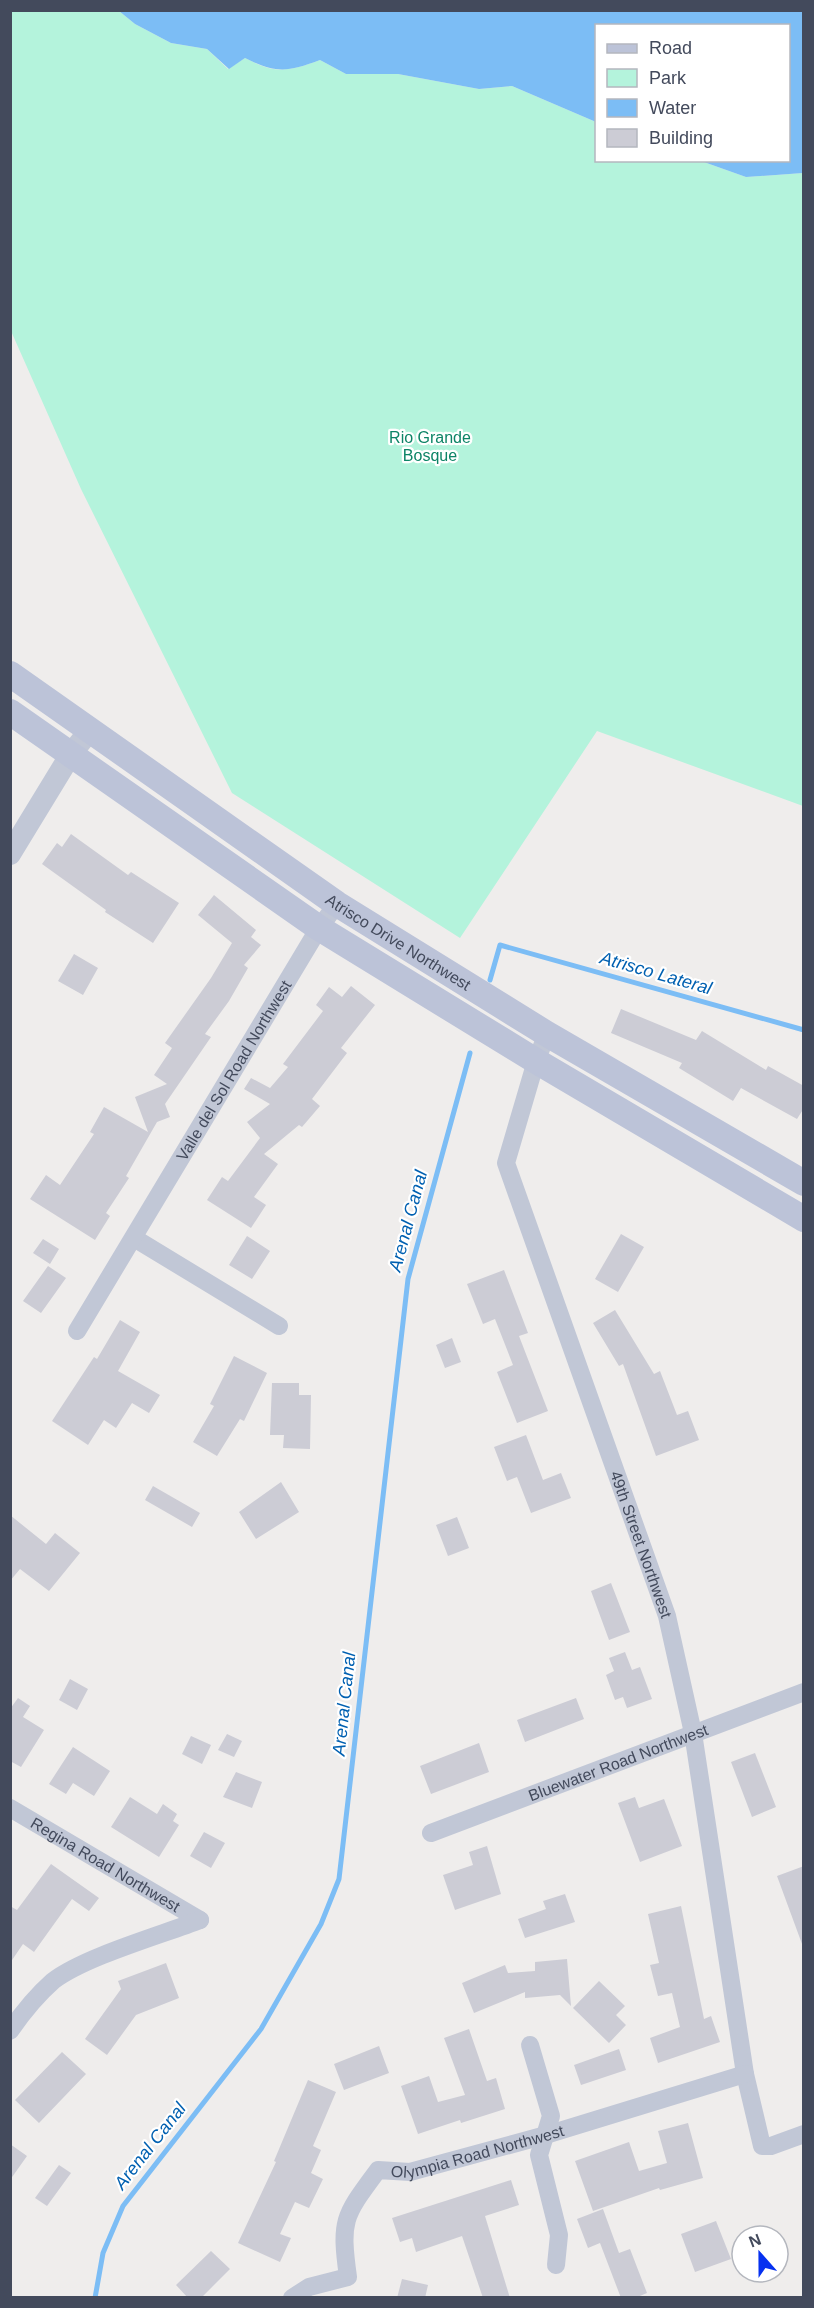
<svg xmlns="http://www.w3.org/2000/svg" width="814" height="2308" font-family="Arial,sans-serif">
<rect width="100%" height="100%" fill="#efedec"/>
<path fill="#b4f3dc" d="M10,11H119L135,24L171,43L207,49L228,69L245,58C276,74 287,72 320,60L346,74H398L479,89L512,86L596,122V160L701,161L746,177L803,173V806L597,731L460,938L232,793L81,489L11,331Z"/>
<path fill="#7cbdf5" d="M96,11H803V173L746,177L701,161L788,160V26H596V122L512,86L479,89L398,74H346L320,60C287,72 277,74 245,58L229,69L207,49L171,43L135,24L119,11Z"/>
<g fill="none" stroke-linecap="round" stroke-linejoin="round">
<path stroke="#7cbdf5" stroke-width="5" d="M490,980L500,945L804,1030
M95,2298L103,2253L123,2206L261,2029L321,1924L339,1879L408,1279L470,1053"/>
</g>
<path fill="#ccccd5" d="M71,834L128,875L131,872L179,903L153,943L105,912L106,910L42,864L57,843L62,847Z
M214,895L256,930L251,937L261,945L244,965L248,968L229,1001L205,1034L211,1037L165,1104L170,1117L157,1122L126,1176L129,1178L106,1213L110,1216L95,1240L30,1199L46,1175L60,1185L94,1134L90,1132L104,1107L148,1132L135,1097L167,1084L154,1075L172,1048L165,1043L211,978L232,943L198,915Z
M74,954L98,968L83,995L58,981Z
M351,986L375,1005L341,1048L347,1053L312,1099L320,1106L302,1127L299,1125L264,1154L278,1164L254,1197L266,1205L251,1228L207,1200L222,1177L228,1181L260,1138L247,1122L270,1104L244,1089L251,1078L270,1088L288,1067L283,1064L323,1011L316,1005L329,987L342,997Z
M621,1009L696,1040L702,1031L766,1070L768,1066L804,1086V1108L797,1119L741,1088L733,1101L679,1068L682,1063L611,1033Z
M621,1234L644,1247L618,1292L595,1279Z
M247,1236L270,1251L252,1279L229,1265Z
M43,1239L59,1249L50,1264L33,1253Z
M48,1266L66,1278L41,1313L23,1301Z
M504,1270L528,1333L519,1336L548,1411L517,1423L497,1372L513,1365L495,1319L483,1324L467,1284Z
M615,1310L654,1374L660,1371L677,1415L688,1411L699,1440L656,1456L623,1364L619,1366L593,1323Z
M120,1320L140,1332L118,1371L160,1395L149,1413L132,1403L116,1428L104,1420L88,1445L52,1421L94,1357L97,1359Z
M452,1338L461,1362L445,1368L436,1345Z
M234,1356L267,1373L244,1421L240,1419L217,1456L193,1442L214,1406L210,1404Z
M272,1383H299V1395H311L310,1449L283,1448L284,1435H270Z
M526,1435L543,1480L561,1473L571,1498L531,1513L517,1477L507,1481L494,1447Z
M281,1482L299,1512L256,1539L239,1512Z
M153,1486L200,1513L192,1527L145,1500Z
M10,1515L46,1544L55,1533L80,1553L49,1591L20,1569L10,1581Z
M457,1517L469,1548L448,1556L436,1525Z
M611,1583L630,1632L609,1640L591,1591Z
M625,1652L632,1670L640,1667L652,1699L627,1708L623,1697L615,1700L606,1675L614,1671L609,1658Z
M70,1679L88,1689L77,1710L59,1700Z
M18,1698L30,1706L23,1717L44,1730L21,1767L10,1761V1709Z
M576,1698L584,1719L525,1742L517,1720Z
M227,1734L242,1741L234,1757L218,1750Z
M191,1736L211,1745L202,1764L182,1754Z
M479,1743L489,1772L431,1794L420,1766Z
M73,1747L110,1771L94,1796L73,1783L66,1794L49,1784Z
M755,1753L776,1807L752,1817L731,1762Z
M236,1772L262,1782L252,1808L223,1797Z
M130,1797L157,1814L163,1804L177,1814L173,1821L179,1825L159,1857L111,1827Z
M635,1797L639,1808L664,1799L682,1846L640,1862L618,1803Z
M204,1832L225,1843L211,1868L190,1856Z
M487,1846L501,1894L455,1910L443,1875L473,1865L469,1852Z
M51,1864L99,1898L89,1911L72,1899L34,1952L23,1944L10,1963V1906L17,1910Z
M804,1866V1944H802L777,1876Z
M565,1894L575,1922L525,1938L518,1919L546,1909L543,1901Z
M681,1906L704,2019L711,2016L720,2042L658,2063L650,2038L680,2027L672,1993L658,1996L650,1965L659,1963L648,1914Z
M567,1959L571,2006L560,1995L525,1998V1992L474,2013L462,1983L505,1965L508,1973L535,1971V1962Z
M166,1963L179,1998L136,2015L107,2055L85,2039L121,1989L118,1981Z
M599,1981L625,2006L616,2015L626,2025L609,2043L573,2008Z
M469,2029L487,2081L496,2078L505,2109L461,2123L460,2120L418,2134L401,2086L429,2076L438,2102L465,2095L444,2038Z
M379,2046L389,2073L344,2090L334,2064Z
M619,2049L626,2070L581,2085L574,2065Z
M62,2052L86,2074L39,2123L15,2100Z
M308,2080L336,2092L313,2146L321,2150L311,2173L323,2179L309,2208L295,2202L280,2234L291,2238L280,2262L238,2243L276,2162L274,2161Z
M688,2123L703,2178L660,2190L659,2188L593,2211L575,2161L629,2142L639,2171L667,2163L658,2131Z
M10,2144L27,2156L10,2180Z
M59,2165L71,2173L47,2206L35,2198Z
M511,2180L519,2205L485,2216L510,2298H483L462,2236L416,2252L412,2238L400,2242L392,2218Z
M603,2209L619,2253L630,2249L647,2293L635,2298H621L600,2243L588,2248L577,2219Z
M716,2221L731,2259L695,2272L681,2234Z
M211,2251L230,2269L201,2298H188L176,2285Z
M402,2279L428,2285L425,2298H397Z"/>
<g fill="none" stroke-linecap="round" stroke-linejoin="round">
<g stroke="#c1c7d6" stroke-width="18">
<path id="s1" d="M547,1034L536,1061L506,1163L667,1616L693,1733L745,2074L762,2146H771L804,2134"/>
<path d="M134,1238L279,1326"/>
<path id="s2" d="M77,1331L319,928L337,904"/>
<path id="s3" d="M10,1808L200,1920"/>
<path id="s4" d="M431,1833L804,1692"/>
<path d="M10,2031C23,2012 36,1996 53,1981C84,1957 161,1935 200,1920"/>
<path d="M530,2045L551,2116L539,2155L559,2235L556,2265"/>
<path id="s5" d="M292,2298L309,2287L348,2277C340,2219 344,2216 378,2170L410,2172L546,2135L745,2074"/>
</g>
<path stroke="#c1c7d6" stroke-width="22" d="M10,854L71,754L90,730"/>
<g stroke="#bcc3d8" stroke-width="26">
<path id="s6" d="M10,674L337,904L547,1034L804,1183"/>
<path d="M10,712L319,928L536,1061L804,1219"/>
</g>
</g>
<g text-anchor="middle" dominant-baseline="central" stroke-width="4.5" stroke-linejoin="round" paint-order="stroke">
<g font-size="16" fill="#0d8466" stroke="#fff">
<text x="430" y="437">Rio Grande<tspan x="430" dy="18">Bosque</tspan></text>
</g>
<g font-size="16" fill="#434a5c" stroke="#fff">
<text stroke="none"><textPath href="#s6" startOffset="472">Atrisco Drive Northwest</textPath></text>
<text stroke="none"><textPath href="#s2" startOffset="304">Valle del Sol Road Northwest</textPath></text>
<text stroke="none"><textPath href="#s1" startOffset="540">49th Street Northwest</textPath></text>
<text stroke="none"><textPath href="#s4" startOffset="200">Bluewater Road Northwest</textPath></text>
<text stroke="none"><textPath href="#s3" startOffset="111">Regina Road Northwest</textPath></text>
<text stroke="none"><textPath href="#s5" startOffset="279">Olympia Road Northwest</textPath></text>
</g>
<g font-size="18" font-style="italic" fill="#0060b1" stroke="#fff">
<text transform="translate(656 973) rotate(16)">Atrisco Lateral</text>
<text transform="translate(408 1221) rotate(-75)">Arenal Canal</text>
<text transform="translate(344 1704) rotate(-84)">Arenal Canal</text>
<text transform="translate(150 2146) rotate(-52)">Arenal Canal</text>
</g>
</g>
<rect width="814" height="2308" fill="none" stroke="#434a5c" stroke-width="24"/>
<rect x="595" y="24" width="195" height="138" fill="#ffffff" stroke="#b4b7be" stroke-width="1.5"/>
<rect x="607" y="44" width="30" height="9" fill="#bcc3d8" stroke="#b4b7be" stroke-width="1.5"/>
<text x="649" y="54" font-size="18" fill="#434a5c">Road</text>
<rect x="607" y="69" width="30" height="18" fill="#b4f3dc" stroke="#b4b7be" stroke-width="1.5"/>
<text x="649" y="84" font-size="18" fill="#434a5c">Park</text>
<rect x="607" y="99" width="30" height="18" fill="#7cbdf5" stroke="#b4b7be" stroke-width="1.5"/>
<text x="649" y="114" font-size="18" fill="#434a5c">Water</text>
<rect x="607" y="129" width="30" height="18" fill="#ccccd5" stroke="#b4b7be" stroke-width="1.5"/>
<text x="649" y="144" font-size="18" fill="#434a5c">Building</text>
<g transform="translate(760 2254) rotate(339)"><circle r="28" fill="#ffffff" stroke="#b4b7be" stroke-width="1.5"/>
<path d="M0-4.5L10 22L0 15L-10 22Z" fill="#0631f0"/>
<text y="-9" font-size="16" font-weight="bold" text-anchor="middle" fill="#434a5c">N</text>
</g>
</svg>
